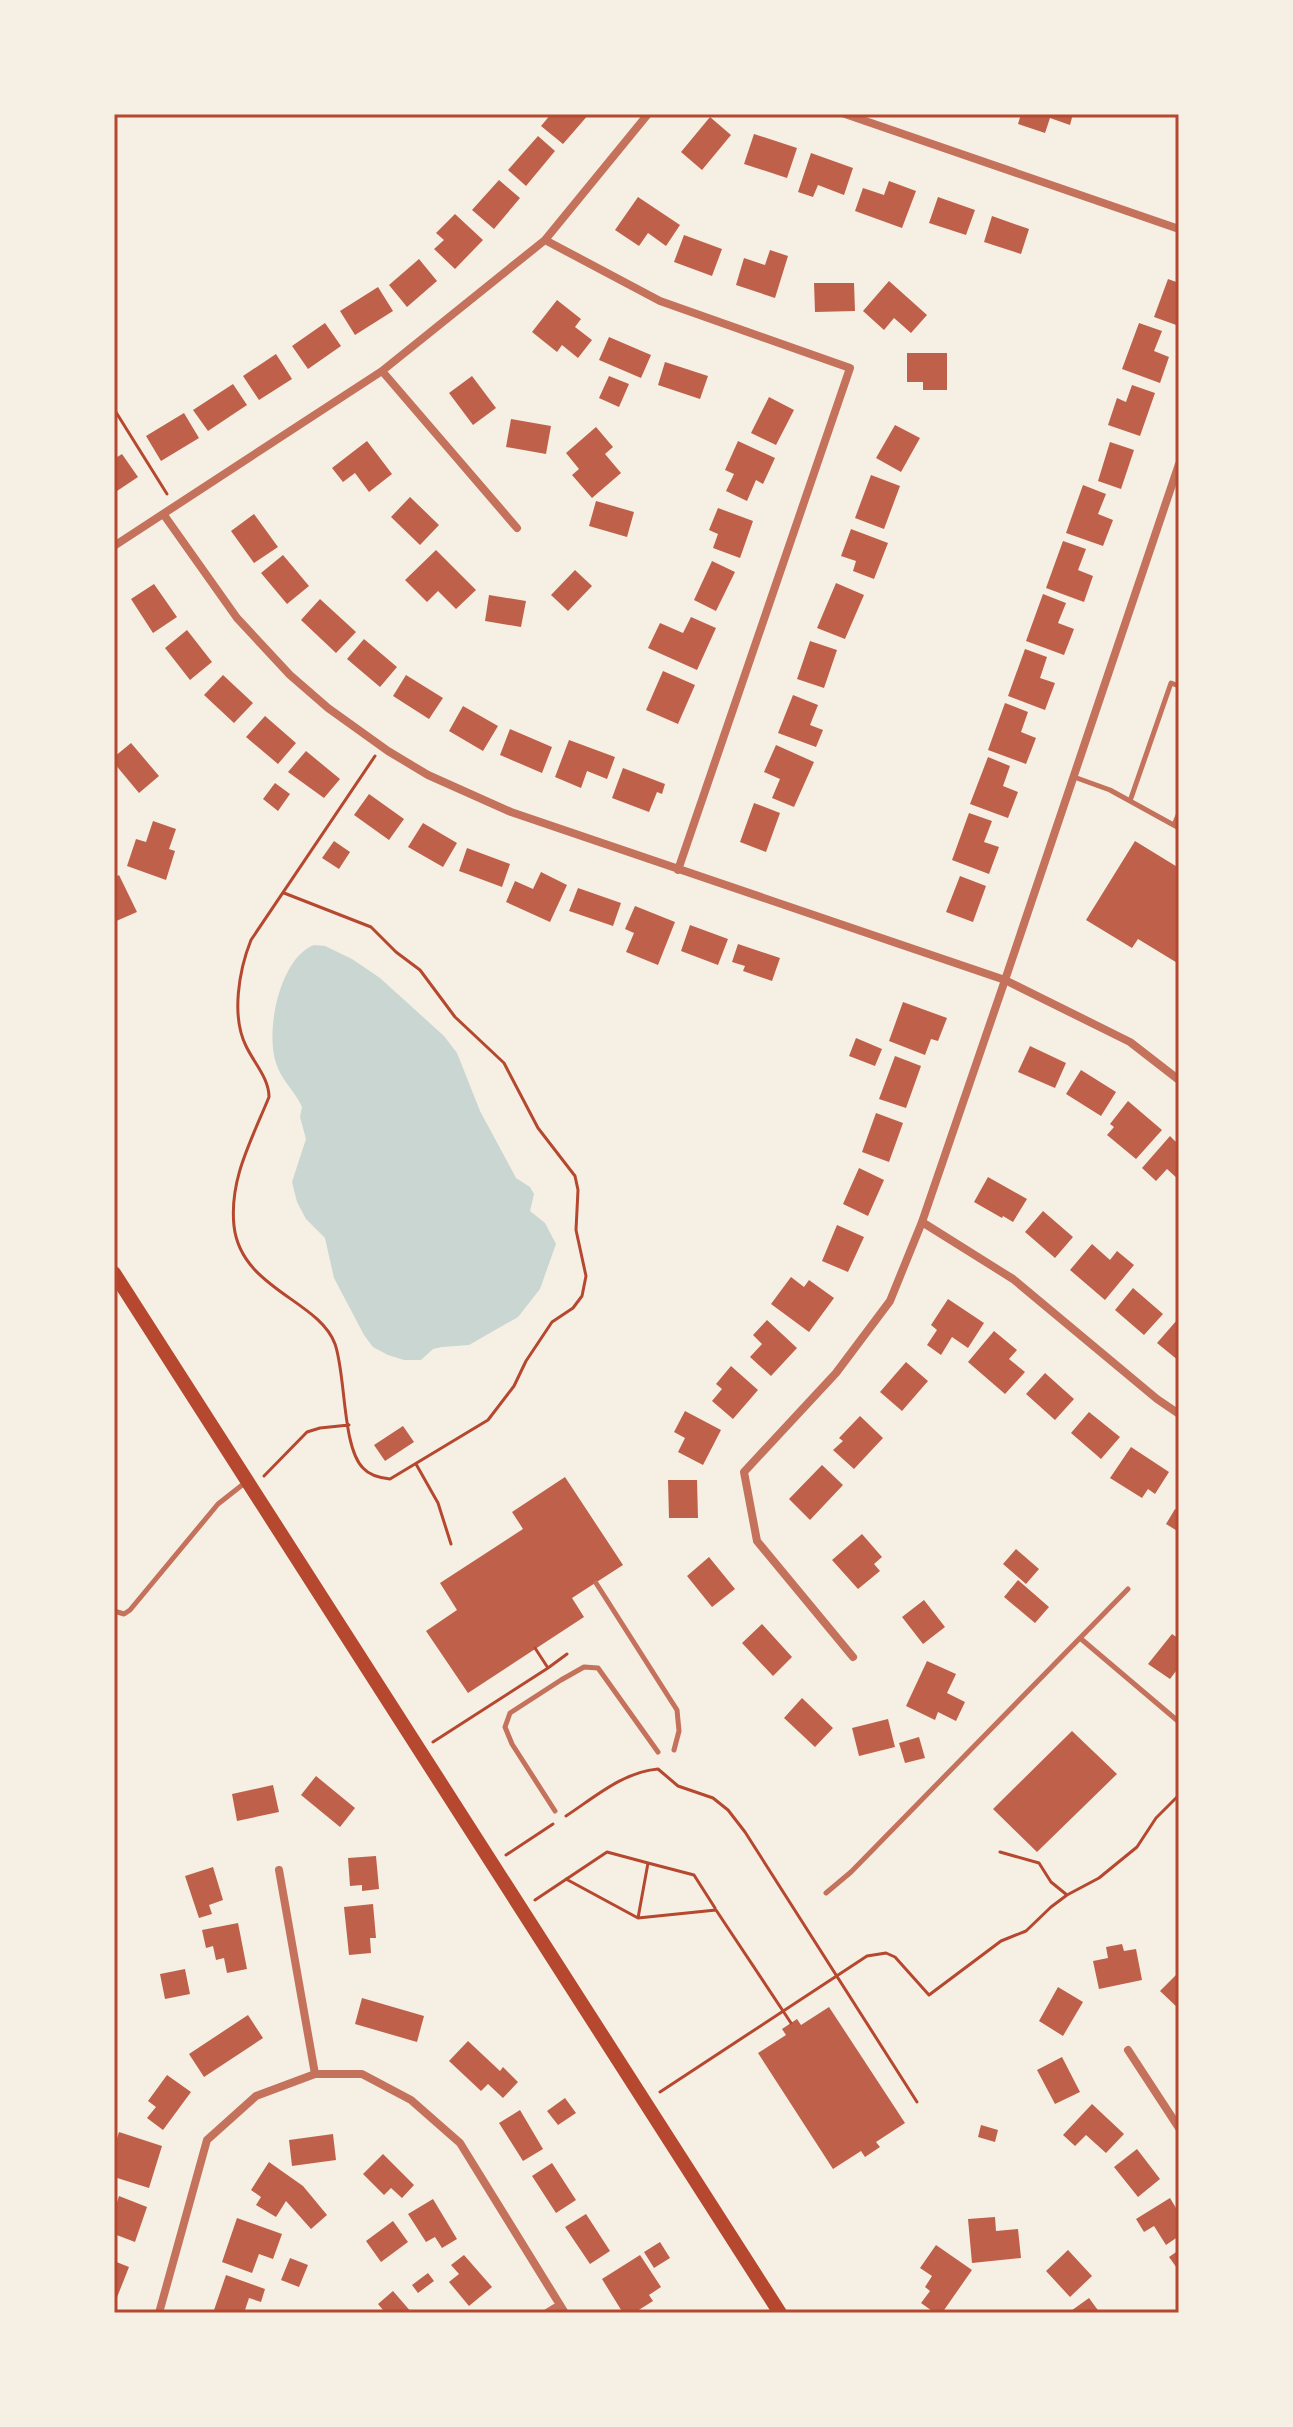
<svg xmlns="http://www.w3.org/2000/svg" width="1293" height="2427" font-family="Cabin,sans-serif">
<rect width="100%" height="100%" fill="#f6efe4"/>
<path fill="#c9d6d2" d="M314,945L325,946L352,959L380,978L444,1036L457,1053L480,1111L516,1178L530,1187L534,1194L530,1211L545,1223L556,1244L540,1289L518,1317L469,1345L442,1347L433,1349L421,1360H404L388,1355L373,1347L364,1335L334,1278L325,1238L306,1219L297,1202L292,1182L306,1139L300,1117L302,1107C295,1091 281,1080 276,1063C265,1030 280,958 314,945Z"/>
<path fill="#bf614a" d="M551,114H589L563,144L541,126Z
M1021,114H1073L1070,125L1050,118L1045,133L1018,124Z
M710,117L731,135L702,170L681,152Z
M754,134L797,148L787,178L744,164Z
M538,136L555,151L526,186L508,170Z
M811,153L853,168L844,195L818,185L813,197L798,192Z
M499,180L520,198L494,229L472,210Z
M889,181L916,191L902,228L855,211L863,188L884,195Z
M638,197L680,225L666,246L648,233L639,246L615,230Z
M938,197L975,210L966,235L929,223Z
M455,214L483,240L455,269L434,249L444,240L436,233Z
M992,216L1029,229L1021,254L984,242Z
M684,235L722,249L712,276L674,262Z
M770,250L788,256L775,298L736,285L744,258L765,265Z
M419,259L437,281L407,307L389,285Z
M1168,279L1179,283V326L1154,317Z
M889,281L927,315L911,333L894,318L884,330L863,311Z
M814,283H854L855,311L815,312Z
M378,287L393,311L355,335L340,311Z
M557,300L581,319L575,327L592,340L578,358L562,345L557,352L532,332Z
M325,323L341,346L308,369L292,346Z
M1139,323L1162,331L1154,351L1169,357L1160,383L1122,369Z
M609,337L651,355L641,378L599,360Z
M907,353H947V390H923V382H907Z
M276,354L292,379L259,400L243,376Z
M665,362L708,376L700,399L658,385Z
M472,376L496,408L473,425L449,393Z
M609,376L629,384L619,407L599,398Z
M233,384L247,405L208,431L193,410Z
M1132,385L1155,393L1140,436L1108,425L1117,398L1126,402Z
M769,397L794,410L776,445L751,433Z
M184,413L199,438L161,461L146,436Z
M511,419L551,426L546,454L506,447Z
M895,425L920,438L901,472L876,458Z
M596,427L613,447L605,454L621,473L592,498L572,475L579,469L566,453Z
M367,441L392,474L369,492L355,473L343,482L332,468Z
M738,441L775,458L763,484L756,480L747,501L726,491L734,474L725,470Z
M1110,442L1134,450L1121,489L1098,481Z
M122,454L138,477L114,493V459Z
M871,475L900,486L884,529L855,518Z
M1083,485L1106,494L1098,514L1113,520L1103,546L1066,533Z
M410,497L439,525L420,545L391,517Z
M596,501L634,512L627,537L589,526Z
M718,508L753,521L740,558L713,548L718,534L709,530Z
M254,514L278,547L254,563L231,531Z
M851,529L888,543L874,579L853,571L856,561L841,556Z
M1063,541L1086,549L1078,570L1093,576L1084,602L1046,588Z
M436,550L476,590L456,609L438,591L427,602L405,580Z
M283,555L309,586L287,604L261,573Z
M712,561L735,572L716,611L694,600Z
M575,570L592,586L568,611L551,595Z
M836,583L864,595L845,639L817,628Z
M154,584L177,617L153,633L131,599Z
M1043,594L1066,603L1058,623L1074,629L1064,655L1026,641Z
M489,595L526,601L521,627L485,621Z
M320,599L356,632L336,653L301,620Z
M691,617L716,628L697,670L648,648L660,623L683,633Z
M187,630L212,662L190,680L165,648Z
M364,639L397,667L380,687L347,659Z
M810,641L837,650L824,688L797,679Z
M1025,649L1047,657L1040,678L1055,683L1045,710L1008,696Z
M663,671L695,685L678,724L646,710Z
M223,675L253,703L234,723L204,695Z
M406,675L443,698L429,719L393,696Z
M793,695L818,705L810,725L823,730L816,747L778,733Z
M1005,703L1028,712L1021,732L1036,738L1026,764L988,750Z
M463,706L498,726L483,751L449,731Z
M265,716L296,743L278,764L246,737Z
M510,729L552,747L542,773L500,755Z
M569,740L615,757L607,779L587,771L581,788L555,777Z
M131,743L159,776L139,793L114,763V757Z
M776,745L814,762L794,807L772,798L780,779L764,772Z
M306,751L340,779L324,798L288,772Z
M988,757L1010,766L1003,786L1018,792L1008,818L970,804Z
M623,768L665,784L662,794L657,792L649,812L612,798Z
M275,783L290,794L278,811L263,799Z
M369,794L404,819L389,840L354,815Z
M754,803L780,813L766,852L740,842Z
M969,813L992,821L984,842L999,847L989,874L952,860Z
M153,821L176,829L169,849L175,851L166,880L127,866L136,839L146,842Z
M423,823L457,843L443,867L408,847Z
M334,841L350,852L339,869L322,858Z
M1135,841L1179,868V964L1138,939L1132,948L1086,920Z
M467,848L510,864L502,887L459,871Z
M541,872L567,885L550,922L506,902L515,881L533,889Z
M119,875L137,912L114,922V878Z
M960,876L986,886L973,922L946,912Z
M578,888L621,903L613,926L569,911Z
M635,906L675,922L658,965L626,952L634,933L625,929Z
M690,925L728,939L718,965L681,951Z
M738,944L780,958L772,981L743,971L745,966L732,962Z
M903,1002L947,1018L938,1041L931,1039L925,1055L889,1041Z
M856,1038L882,1049L875,1066L849,1056Z
M1030,1046L1066,1063L1055,1088L1018,1072Z
M895,1056L921,1066L906,1108L879,1099Z
M1081,1070L1116,1092L1101,1116L1066,1094Z
M1128,1101L1162,1130L1136,1159L1107,1135L1114,1127L1110,1124Z
M876,1113L903,1123L889,1162L862,1152Z
M1170,1136L1179,1145V1180L1167,1169L1156,1181L1142,1168Z
M859,1168L884,1180L868,1216L843,1204Z
M988,1177L1027,1199L1013,1222L1003,1216L1002,1218L974,1202Z
M1043,1211L1073,1237L1055,1258L1025,1232Z
M837,1225L864,1237L848,1272L822,1261Z
M1092,1244L1110,1260L1117,1251L1134,1265L1105,1300L1070,1270Z
M791,1277L804,1287L809,1280L834,1298L809,1332L771,1304Z
M1133,1288L1163,1314L1144,1335L1115,1310Z
M948,1299L984,1323L968,1348L952,1337L941,1355L927,1345L937,1330L931,1325Z
M767,1320L797,1348L771,1376L750,1357L762,1344L753,1335Z
M1177,1320L1179,1321V1361L1157,1343Z
M994,1331L1017,1350L1009,1359L1025,1372L1005,1394L968,1362Z
M906,1362L928,1381L902,1411L880,1392Z
M731,1366L758,1390L733,1419L712,1401L722,1389L716,1384Z
M1045,1373L1074,1399L1055,1420L1026,1394Z
M685,1411L721,1430L703,1465L678,1452L685,1438L674,1432Z
M1089,1412L1120,1437L1101,1459L1071,1433Z
M860,1416L883,1438L854,1469L833,1450L843,1441L839,1438Z
M403,1426L414,1442L385,1461L374,1445Z
M1131,1447L1169,1472L1155,1494L1148,1489L1142,1498L1110,1478Z
M822,1465L843,1485L810,1520L789,1499Z
M565,1477L623,1565L572,1598L584,1617L468,1693L426,1631L457,1610L440,1583L523,1529L512,1512Z
M668,1480H697L698,1518H669Z
M1175,1509L1179,1511V1532L1166,1524Z
M862,1534L882,1557L874,1564L880,1571L858,1589L832,1560Z
M1016,1549L1039,1569L1026,1584L1003,1564Z
M709,1557L735,1589L712,1607L687,1576Z
M1018,1580L1049,1607L1035,1623L1004,1597Z
M924,1600L945,1627L923,1644L902,1617Z
M762,1624L792,1657L773,1676L742,1643Z
M1172,1634L1179,1639V1667L1170,1679L1148,1664Z
M927,1661L956,1674L947,1693L965,1702L956,1721L938,1712L935,1720L906,1706Z
M802,1698L833,1728L815,1747L784,1718Z
M888,1719L895,1747L859,1756L852,1728Z
M1072,1731L1117,1774L1037,1852L993,1809Z
M919,1737L925,1758L905,1763L899,1743Z
M316,1776L355,1808L340,1827L301,1795Z
M273,1785L279,1812L237,1821L232,1794Z
M376,1856L379,1889L362,1891V1885L350,1886L348,1858Z
M213,1867L223,1900L209,1905L212,1914L199,1918L185,1876Z
M373,1904L376,1938H370L371,1953L349,1955L344,1907Z
M238,1923L247,1969L227,1973L224,1958L216,1960L213,1946L206,1948L202,1930Z
M1122,1944L1124,1951L1136,1949L1142,1980L1099,1989L1093,1961L1108,1958L1106,1947Z
M185,1969L190,1994L165,1999L160,1974Z
M1179,1972V2009L1160,1991Z
M1058,1987L1083,2002L1063,2036L1039,2021Z
M362,1998L424,2016L417,2042L355,2024Z
M829,2007L905,2123L876,2142L880,2147L865,2157L861,2151L833,2169L758,2053L786,2035L782,2029L797,2019L801,2025Z
M248,2015L263,2038L204,2077L189,2054Z
M468,2041L500,2071L503,2067L518,2082L503,2098L488,2084L481,2091L449,2061Z
M1062,2057L1080,2092L1055,2104L1037,2070Z
M167,2075L191,2092L163,2130L147,2118L156,2107L148,2101Z
M565,2098L576,2113L558,2125L547,2111Z
M1092,2104L1124,2134L1106,2153L1086,2135L1075,2146L1063,2135Z
M520,2110L543,2149L523,2161L499,2123Z
M981,2125L998,2130L995,2142L978,2137Z
M119,2132L162,2146L149,2188L114,2177V2148Z
M333,2134L336,2160L292,2166L289,2140Z
M1137,2149L1160,2179L1138,2197L1114,2167Z
M383,2154L414,2185L402,2198L391,2188L384,2195L363,2174Z
M269,2162L303,2186L327,2215L311,2229L286,2201L276,2217L256,2205L261,2197L251,2190Z
M552,2163L576,2200L556,2213L532,2176Z
M119,2196L147,2207L135,2242L114,2234V2212Z
M1170,2198L1179,2213V2236L1166,2245L1154,2226L1144,2232L1136,2219Z
M433,2199L457,2239L442,2248L435,2237L426,2242L408,2214Z
M586,2214L610,2251L590,2264L565,2227Z
M995,2217L996,2231L1018,2229L1021,2258L972,2263L968,2219Z
M237,2218L282,2234L273,2259L259,2254L252,2273L222,2262Z
M393,2221L408,2242L381,2262L366,2241Z
M660,2242L670,2258L654,2268L644,2252Z
M936,2245L972,2270L942,2313H935L921,2303L930,2291L925,2287L932,2276L920,2268Z
M1068,2250L1092,2276L1070,2297L1046,2271Z
M1179,2250V2271L1169,2257Z
M464,2255L492,2287L469,2306L449,2282L459,2274L451,2265Z
M640,2255L661,2287L649,2295L653,2301L634,2313H623L602,2279Z
M290,2258L308,2265L299,2287L281,2280Z
M114,2261L129,2267L114,2305Z
M428,2273L434,2281L418,2293L412,2285Z
M226,2275L265,2289L261,2302L249,2298L244,2313H213Z
M393,2291L412,2313H379L383,2310L378,2304Z
M1089,2298L1100,2313H1068Z"/>
<g fill="none" stroke-linecap="round" stroke-linejoin="round">
<path stroke="#b5482f" stroke-width="3" d="M114,409L167,494
M284,893L371,927L396,952L420,970L455,1017L504,1063L538,1128L575,1176L578,1190L576,1230L586,1276L582,1296L573,1308L552,1322L526,1361L514,1386L488,1420L390,1479C381,1478 370,1476 363,1468C342,1447 346,1375 335,1344C319,1300 241,1289 234,1226C229,1179 252,1139 269,1097C269,1078 254,1063 246,1046C231,1016 239,970 251,940L375,756
M416,1464L438,1503L451,1544
M264,1476L307,1432L320,1428L349,1425
M548,1668L567,1654
M433,1742L548,1668L535,1648
M566,1816C595,1797 623,1772 658,1769L678,1786L713,1798L728,1810L745,1832L917,2102
M1000,1852L1039,1863L1051,1882L1067,1895
M506,1855L553,1824
M566,1879L638,1918L716,1910L791,2023
M535,1900L607,1852L648,1863
M638,1918L648,1863L694,1875L715,1908
M660,2092L867,1956L886,1953L895,1957L929,1995L1001,1941L1026,1931L1051,1907L1067,1895L1099,1878L1137,1847L1156,1818L1179,1795"/>
<path stroke="#c5725c" stroke-width="5" d="M1074,777L1110,790L1179,828
M1130,801L1171,683L1179,686
M1174,825L1179,813
M596,1583L677,1710L679,1731L674,1750
M114,1611L124,1614L130,1610L218,1504L246,1482
M1080,1638L1179,1722
M555,1811L512,1744L505,1727L510,1713L561,1680L584,1667L598,1668L658,1752
M826,1893L851,1872L1128,1589"/>
<path stroke="#c5725c" stroke-width="8" d="M845,114L1179,229
M545,240L660,301L850,368L678,870
M382,371L517,528
M164,515L237,618L290,675L328,708L388,751L428,775L511,812L1005,980L1130,1042L1179,1080
M114,546L382,371L545,240L648,114
M922,1222L1013,1279L1157,1399L1179,1414
M853,1657L757,1541L744,1472L836,1373L890,1301L922,1222L1005,980L1179,464
M279,1870L315,2074
M1128,2050L1179,2128
M159,2313L207,2140L256,2096L315,2074H362L411,2100L460,2143L565,2313
M547,2313L560,2305"/>
<path stroke="#b5482f" stroke-width="14" d="M114,1273L780,2313"/>
</g>
<rect width="1293" height="2427" fill="none" stroke="#f6efe4" stroke-width="232"/>
<rect x="116" y="116" width="1061" height="2195" fill="none" stroke="#b5482f" stroke-width="3"/>
</svg>
